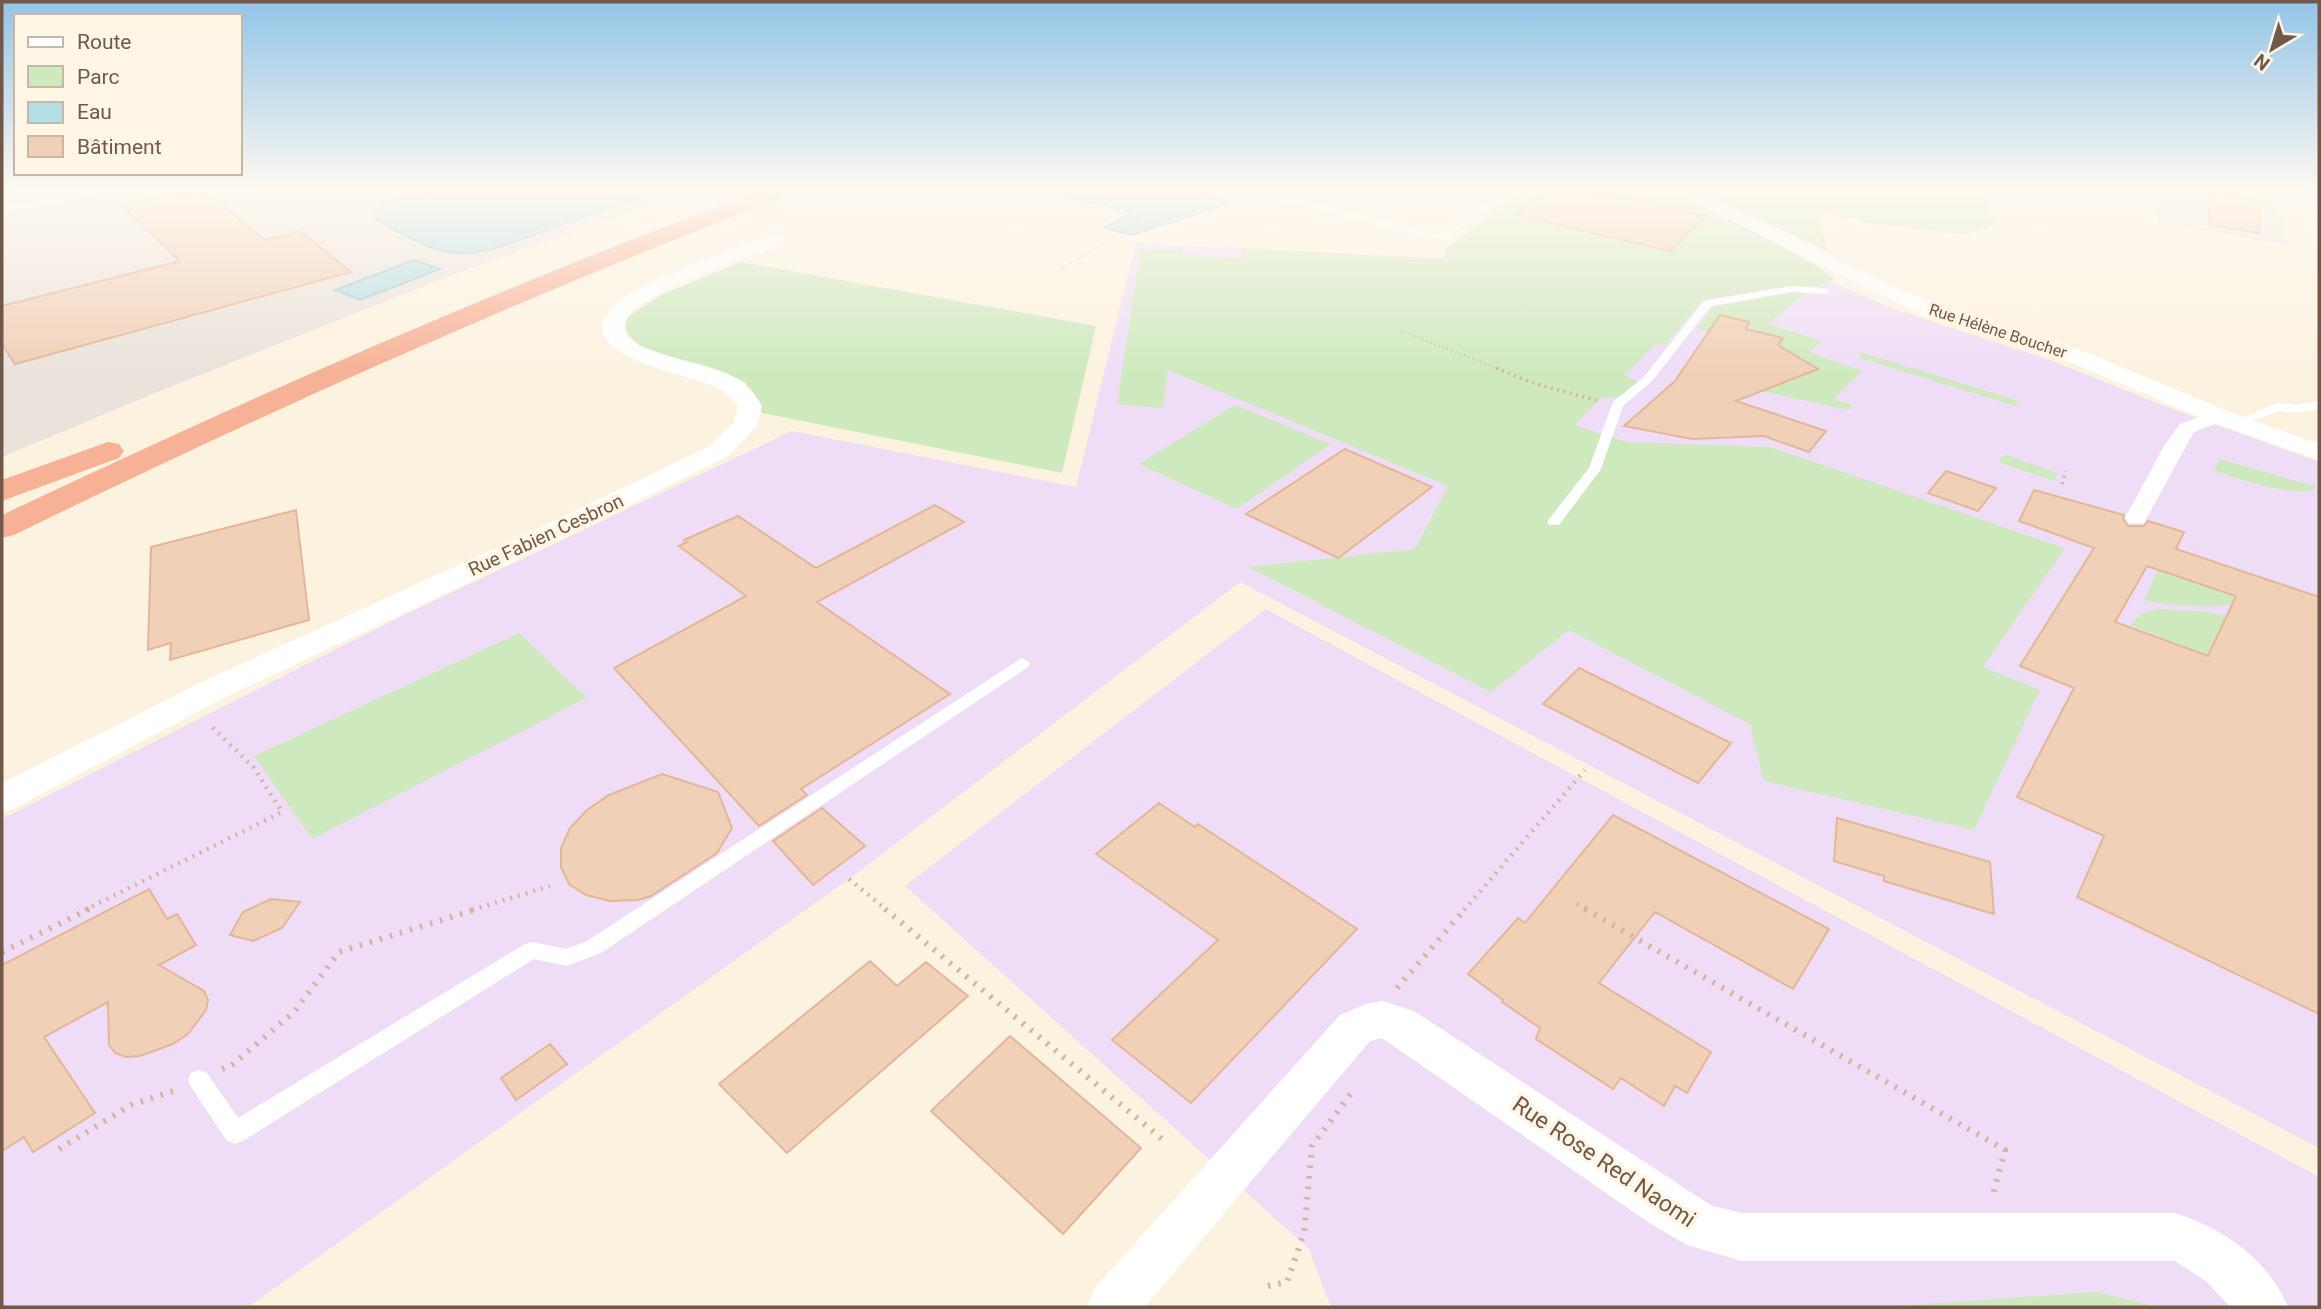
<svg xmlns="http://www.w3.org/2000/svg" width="2321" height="1309" font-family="Roboto,sans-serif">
<rect width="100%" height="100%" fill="#fcf2e0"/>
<path fill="#eae3dc" d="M2,190H691L460,272L162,390L2,457Z
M2118,190H2273L2287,245L2158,223L2157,202Z"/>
<path fill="#efddf8" d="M1136,243L1447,259L1699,298L1801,268L1888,307L2050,360L2159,404L2319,462V1148L1240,582L849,879L248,1307H2V819L398,618L792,431L1076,487Z
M1266,609L2319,1177V1307H1331L1309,1249L905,886Z"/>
<path fill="#cfe9bf" d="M1525,190H1667L1762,236L1819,267L1834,279L1817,286L1774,288L1702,300L1665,346L1656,344L1625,375L1639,382L1619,397L1601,398L1575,425L1627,442L1770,447L2065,548L1983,667L2040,690L1974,830L1764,781L1750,724L1569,630L1491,692L1248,567L1415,549L1448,486L1168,370L1163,408L1117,404L1141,248L1181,250V255L1243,258L1239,248L1446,259L1444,250Z
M1694,190H1981L1994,225L1966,235L1867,223L1816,209L1827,250Z
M741,262L1096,326L1062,473L762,413L745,382L643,350L625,330V319L661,295Z
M1794,292L1806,293L1768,324L1822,341L1809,352L1862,371L1834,399L1853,405L1849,410L1752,389L1805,362L1796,356L1775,349L1782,337L1750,330L1749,322L1720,315L1709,331L1697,329L1713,307Z
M1860,352L2019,401L2015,406L1863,359L1858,355Z
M1235,405L1331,444L1237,509L1139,464Z
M2006,455L2058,473L2053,481L1999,462L2002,456Z
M2220,459L2317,487C2302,501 2234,477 2214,471Z
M2158,570L2251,601C2227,610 2169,606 2144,600Z
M2158,609L2207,612L2227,616L2216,659L2130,625L2142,613Z
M519,633L587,698L312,839L254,756Z
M2096,1292L2158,1307H1882Z"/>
<path fill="#b5dde5" stroke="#9bccd6" stroke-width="2" d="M448,190H660L499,247C483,251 465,255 448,252C428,248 388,229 373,216C385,195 426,194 448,190Z
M1040,190H1197L1230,203L1132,235L1105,228L1131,212Z
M414,260L440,269L360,300L335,290Z"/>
<path fill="#f1d0b8" stroke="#e4b698" stroke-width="2" fill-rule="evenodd" d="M192,190H204L265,240L300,231L351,272L15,364L2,344V306L180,261L122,206Z
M1550,190H1586L1705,216L1670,251L1516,215Z
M2210,190H2225L2260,204L2259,233L2209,225Z
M1720,315L1749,322L1746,329L1783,338L1778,345L1818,369L1736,401L1826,431L1809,452L1764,436L1692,439L1624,426L1675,381Z
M1345,449L1432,487L1338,558L1246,514Z
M1946,471L1996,488L1978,511L1928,493Z
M2034,490L2124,515L2123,519L2128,526H2144L2148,521L2184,532L2176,549L2319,597V1014L2077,897L2104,836L2017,797L2074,688L2020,666L2094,548L2019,521ZM2147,566L2236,596L2208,656L2115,622Z
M935,505L964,522L817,602L950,694L801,789L807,795L759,826L614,668L746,596L679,546L687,542L684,540L738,516L816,568Z
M296,510L309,620L170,660L171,643L148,650L151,547Z
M1579,668L1731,743L1698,783L1543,704Z
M662,774L718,792L732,828L717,853L651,896L638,900L610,901L586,895L569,884L561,867V848L570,828L587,810L609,795Z
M1159,803L1195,827L1198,824L1357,929L1191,1103L1112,1040L1218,940L1096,854Z
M822,808L865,846L813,885L773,841Z
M1613,815L1829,929L1793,989L1655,912L1599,983L1711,1052L1687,1093L1675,1086L1664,1106L1621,1078L1613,1089L1536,1039L1540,1028L1502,1002L1503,1000L1468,974L1518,918L1525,923Z
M1837,818L1990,862L1994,914L1884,881V876L1834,861Z
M149,889L167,919L177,914L196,945L159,965L204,991L208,1000L206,1010L188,1034L173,1044L140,1056L126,1057L115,1053L109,1045L108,1002L44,1037L95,1113L33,1152L24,1137L2,1151V965Z
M271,899L300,902L282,928L253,941L230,935L243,912Z
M870,961L897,986L926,962L968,996L787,1153L719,1084Z
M1010,1036L1141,1148L1063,1234L931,1111Z
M550,1044L567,1064L516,1100L501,1078Z"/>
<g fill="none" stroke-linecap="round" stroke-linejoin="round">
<path stroke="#d5b39c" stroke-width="2.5" stroke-dasharray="1 3.5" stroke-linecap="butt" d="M1063,268L1139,222L1121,218
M1401,331L1501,370"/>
<path stroke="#d5b39c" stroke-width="3.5" stroke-dasharray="2 4.5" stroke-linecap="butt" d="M1496,368L1533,383L1599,401
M2062,484L2066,471"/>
<path stroke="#d5b39c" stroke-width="4.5" stroke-dasharray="2 6" stroke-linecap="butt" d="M849,879L887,910
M1577,904L1588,910
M85,910L282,812L254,768L211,726
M472,910L550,886
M1464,910L1585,770"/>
<path stroke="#d5b39c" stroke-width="6" stroke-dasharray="2.5 8" stroke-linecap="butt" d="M885,909L1167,1143
M1585,909L2005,1150L1993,1194
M2,952L89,909
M1397,988L1465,909
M222,1069L232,1065L294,1012L339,952L477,909
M59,1149L131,1105L176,1090
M1268,1286L1287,1282L1304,1233L1312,1146L1352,1092"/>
<path fill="#fff" fill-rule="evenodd" d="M98,190H116L2,213V207Z
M1252,190H1262L1260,193L1294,198L1440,235L1505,190H1514L1442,241L1294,204L1248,196L1247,194Z
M2305,190H2314L2319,195V203Z
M1792,286L1825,288L1830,291L1825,294L1792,292L1711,306L1652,381L1623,406L1601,469L1559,525H1549L1547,522L1549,519L1589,468L1613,402L1644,377L1704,301Z
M2319,401V409L2297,413L2279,411L2237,427L2231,423L2278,403L2297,405Z
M1022,658L1030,663L1028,667L601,953L567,966L534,959L243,1141L235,1144L227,1141L191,1087L188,1080L191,1073L199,1070L207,1073L238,1118L525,944L532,942L566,949L587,941Z"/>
<path fill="#fff" fill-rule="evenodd" d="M2218,410L2227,416L2225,420L2194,432L2144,523H2128L2125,518L2164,446L2180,424Z"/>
<path fill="#fff" fill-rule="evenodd" d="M1677,190H1699L1882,281L1946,308L2086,352L2227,411L2319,444V460L2209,421L2070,362L1930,318L1868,289L1680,194Z
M777,235L784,237L787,241L784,245C755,252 648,292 631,313C624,321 624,329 628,338C660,362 725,362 749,388C754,393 758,400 762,406L757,426L728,456L551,544L228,696L15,808L2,812V783L206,680L531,532L710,446L733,423L738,406C730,395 721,389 708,384C675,371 549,350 627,295C643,284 663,278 681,270C713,256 743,242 777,235Z
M1382,1001L1414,1011L1712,1206L1742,1213H2175C2224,1229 2267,1258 2288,1307H2230L2207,1282L2175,1261H1742L1687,1245L1648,1222L1382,1038L1370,1041L1145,1307H1087L1094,1289L1340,1015L1366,1004Z"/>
<path fill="#f6b197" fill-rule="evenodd" d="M762,190H792L789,195C525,296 268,411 14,535L2,538V515C251,397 503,286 762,190Z
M108,442L119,444L124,451L119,458L2,501V480Z"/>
</g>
<linearGradient id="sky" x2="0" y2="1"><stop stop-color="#93c4e7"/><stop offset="0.51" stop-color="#fef9f1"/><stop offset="1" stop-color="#fef9f1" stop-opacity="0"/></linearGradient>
<rect width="2321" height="373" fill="url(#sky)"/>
<g text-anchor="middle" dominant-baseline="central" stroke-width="7" stroke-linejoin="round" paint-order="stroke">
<g font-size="16" fill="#725848" stroke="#fff6e6">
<text transform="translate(1998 331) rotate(18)">Rue Hélène Boucher</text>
</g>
<g font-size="19" fill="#725848" stroke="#fff6e6">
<text transform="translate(546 535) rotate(-25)">Rue Fabien Cesbron</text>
</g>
<g font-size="23" fill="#725848" stroke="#fff6e6">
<text transform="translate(1604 1162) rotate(34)">Rue Rose Red Naomi</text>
</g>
</g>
<rect width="2321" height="1309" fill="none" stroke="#725848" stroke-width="7"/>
<rect x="14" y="14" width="228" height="161" fill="#fff6e6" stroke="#c7b7a7" stroke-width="2"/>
<rect x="28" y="37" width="35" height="10" fill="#ffffff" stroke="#c7b7a7" stroke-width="2"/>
<text x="77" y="49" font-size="21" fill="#725848">Route</text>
<rect x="28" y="66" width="35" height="21" fill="#cfe9bf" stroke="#c7b7a7" stroke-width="2"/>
<text x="77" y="84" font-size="21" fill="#725848">Parc</text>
<rect x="28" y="102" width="35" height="21" fill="#b5dde5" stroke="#c7b7a7" stroke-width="2"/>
<text x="77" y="119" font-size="21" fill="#725848">Eau</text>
<rect x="28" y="136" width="35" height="21" fill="#f1d0b8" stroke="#c7b7a7" stroke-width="2"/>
<text x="77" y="154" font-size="21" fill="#725848">Bâtiment</text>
<g transform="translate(2272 49) rotate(218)" stroke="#fff6e6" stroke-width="5" paint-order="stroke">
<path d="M0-5L12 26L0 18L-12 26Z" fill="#725848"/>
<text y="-10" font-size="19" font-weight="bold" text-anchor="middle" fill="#725848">N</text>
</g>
</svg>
